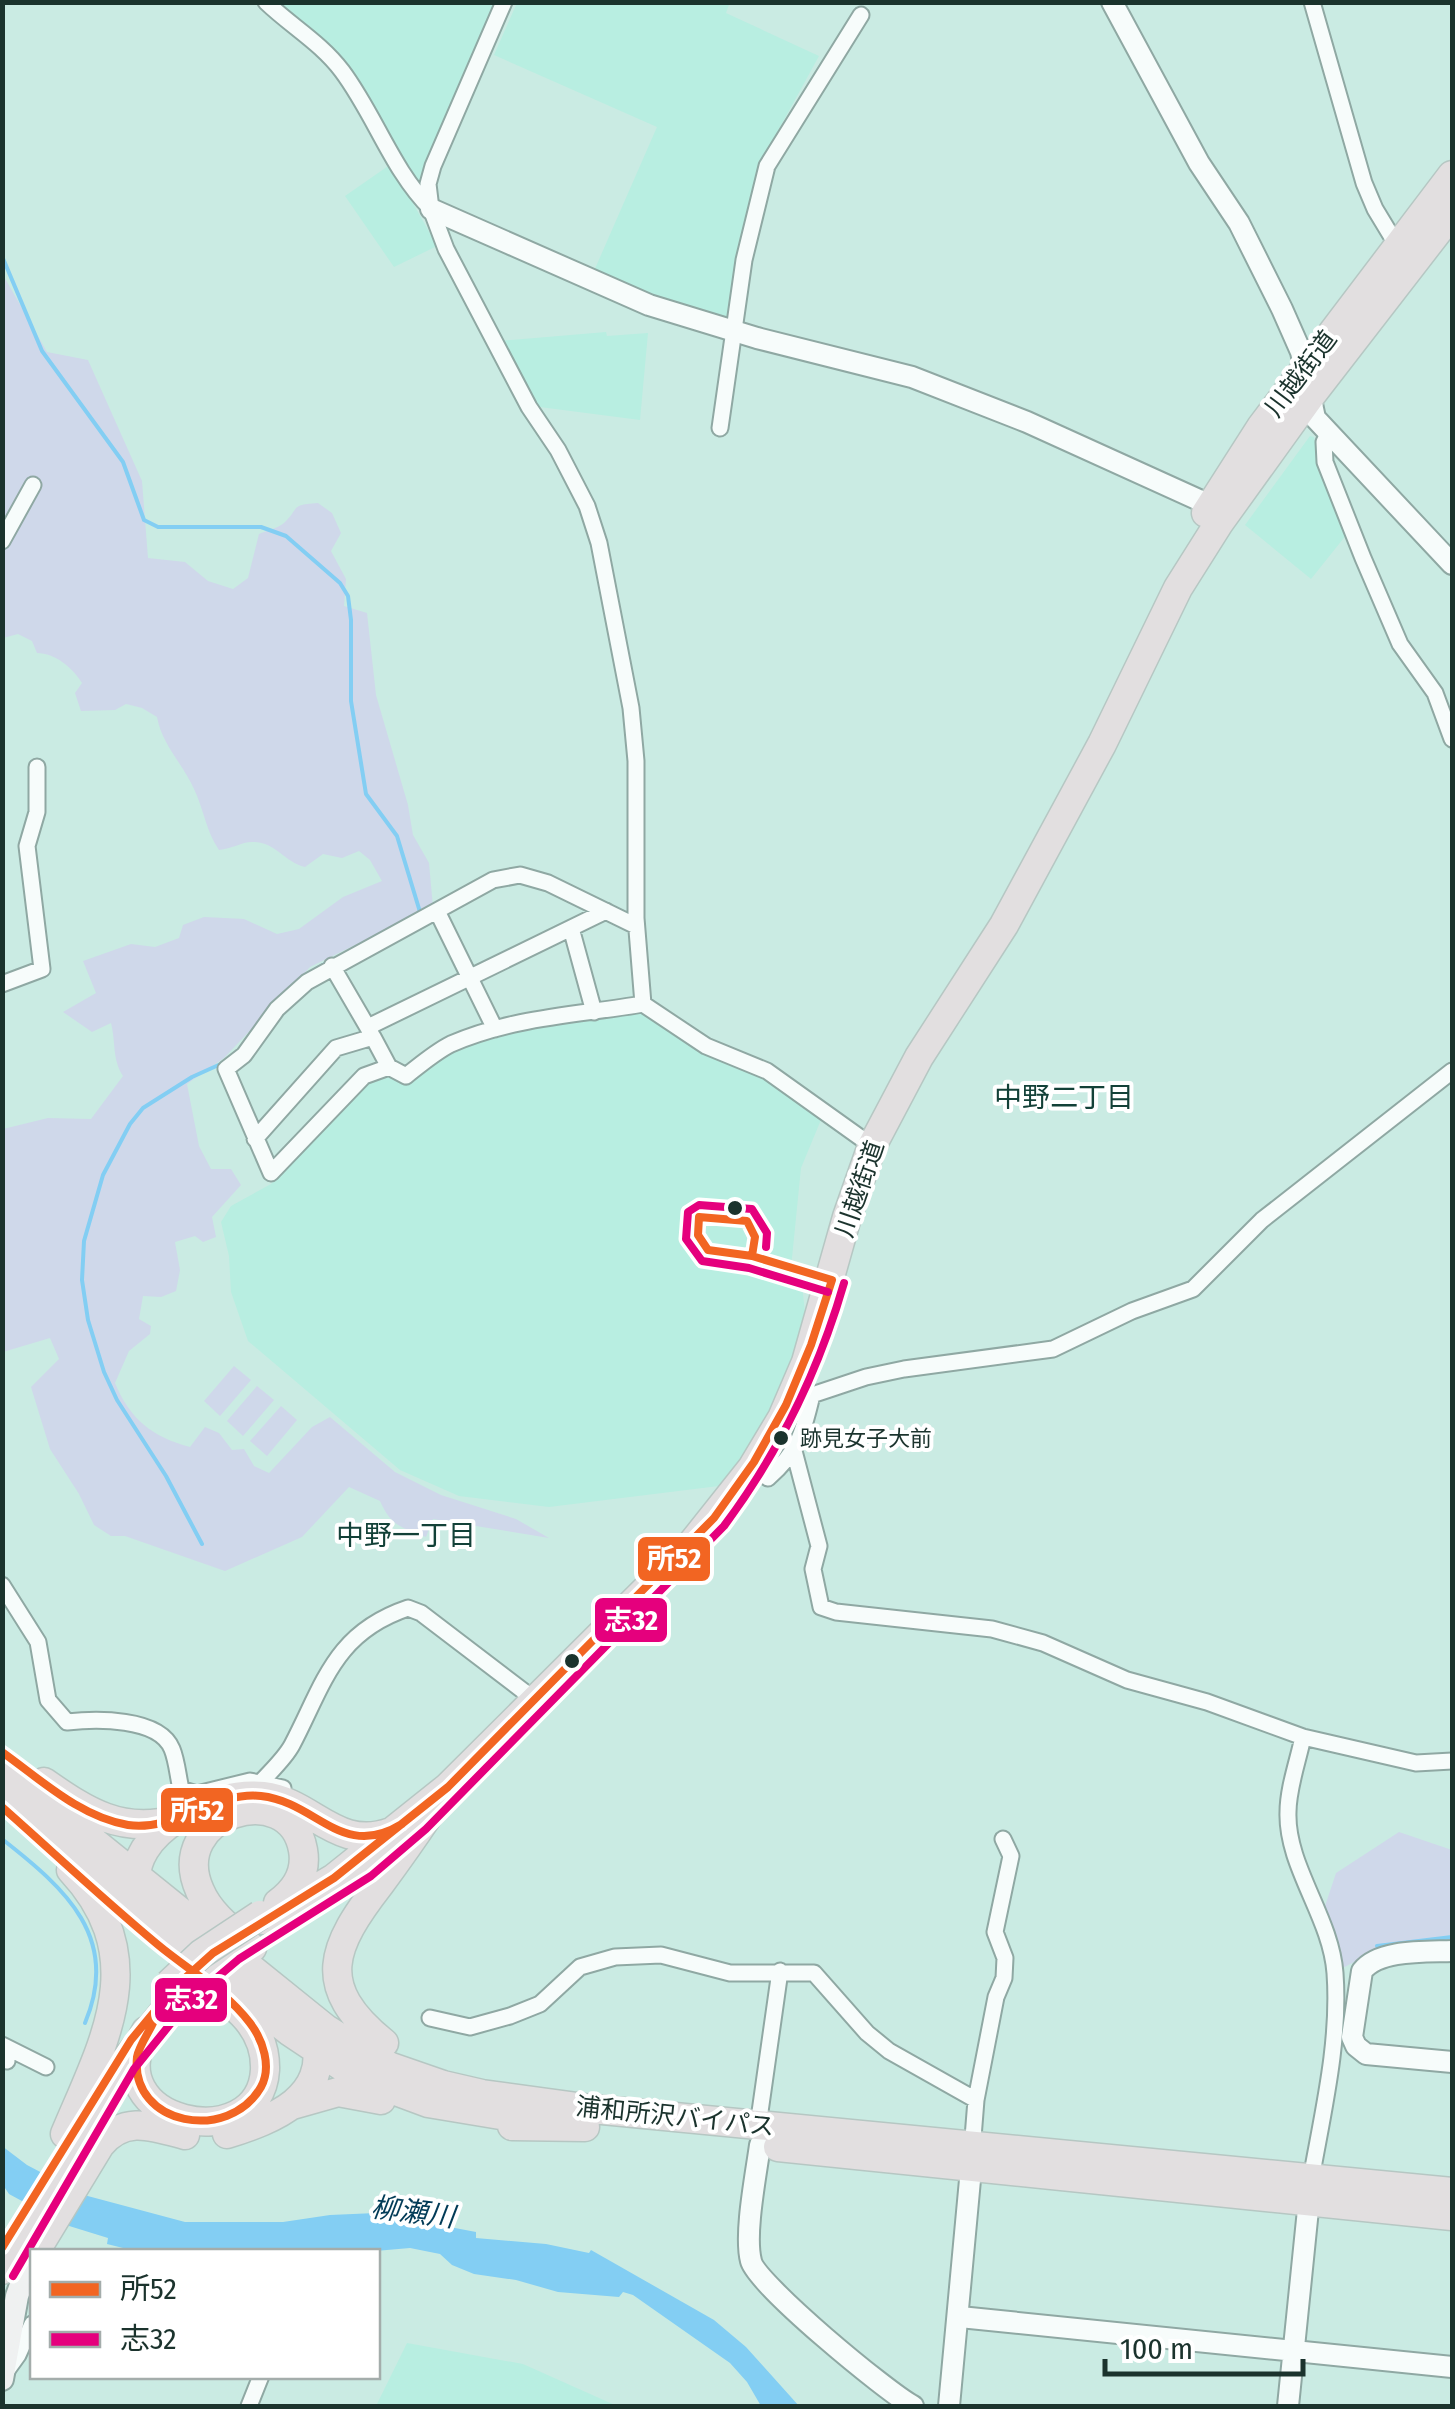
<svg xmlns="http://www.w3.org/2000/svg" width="1455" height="2409" font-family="'Fira Sans Condensed','Noto Sans JP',sans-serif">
<rect width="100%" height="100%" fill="#caebe3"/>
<path fill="#b8eee1" d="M730,2L726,13L819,56L762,160L738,257L730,316L724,320L657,298L594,271L657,127L494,55L517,3Z
M274,3H499L420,183H412L366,98Z
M391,164L437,246L394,267L345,196Z
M606,332L607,336L648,333L640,420L532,406L499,341Z
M1310,436L1314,437L1320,465L1347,534L1311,579L1245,525Z
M640,1011L765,1076L823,1115L801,1168L792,1258L786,1278L802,1284L807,1333L776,1402L727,1485L549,1507L459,1496L400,1470L248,1341L231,1292L229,1256L221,1222L231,1206L271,1184L366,1080L387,1072L405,1082L446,1051L552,1021Z
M407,2343L523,2364L617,2406H376Z"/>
<path fill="#cfd8ea" d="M2,273L47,352L88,360L142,481L148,558L185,562L208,581L233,589L248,578L259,534C266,531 278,528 284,523C300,508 289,505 318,503L332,513L341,533L331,551L346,579L344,606L367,613L376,695L408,805L413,835L429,863L433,907L310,967L224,1058L187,1084L199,1146L211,1169H231L241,1185L212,1217L216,1237L203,1242L195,1236L175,1242L180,1270L176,1291L161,1297L143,1296L139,1319L151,1326L150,1334L129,1351L115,1383C130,1419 152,1437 190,1447L205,1427L219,1433L232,1450L244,1449L254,1466L269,1473L312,1427L330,1417L395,1472L441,1495L516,1519L549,1538L433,1519L426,1537C401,1527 391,1526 380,1501L349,1487L302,1537L225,1571L125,1536H111L94,1525L79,1494L50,1449L31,1387L59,1359L50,1338L3,1352V1129L48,1118L91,1119L123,1076C112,1059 116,1043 111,1023L92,1032L63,1012L96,993L83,961L131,944L155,947L179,938L183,925L204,917L244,919L277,934L299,929L343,897L382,881L370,860L359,851L342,858L323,854L305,867C284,862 275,841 252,842C242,842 231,849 219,850C206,831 204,810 194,789C183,764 162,745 157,717L142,708L126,704L115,710L81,711L75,693L82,683C73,668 55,653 37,653L32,641L18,634L3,638Z
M234,1366L251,1380L220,1416L204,1401Z
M257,1386L274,1400L243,1436L227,1421Z
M281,1406L297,1420L267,1456L250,1441Z
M1399,1832L1452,1850V1951L1356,1961L1335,1972L1322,1915L1336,1873Z"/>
<path fill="#83cef3" d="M2,2146L27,2165L84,2195L185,2222H283L330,2215L376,2213L476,2232V2238L546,2244L589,2253L591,2250L714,2320L746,2347L799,2406H761L747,2382L730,2363L633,2295L623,2292L619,2297L558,2292L516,2280L474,2274L452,2265L440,2254L410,2248L364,2252H139L107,2244L108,2238L66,2225L9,2194L3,2185Z"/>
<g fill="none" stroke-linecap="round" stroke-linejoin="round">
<path stroke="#83cef3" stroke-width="4" d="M2,256L42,351L123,462L144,520L158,527H261L286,536L340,583L348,596L351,620V701L366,794L397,836L420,912
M304,976L330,961
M202,1544L166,1476L117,1400L104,1372L88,1320L82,1280L84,1241L103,1175L130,1124L143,1108L192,1077L223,1063
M2,1839C66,1889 121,1938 85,2023
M1377,1946L1452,1937"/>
<defs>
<path id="minor" d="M266,2C291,26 321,43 342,71C375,115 392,170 431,209
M504,2L433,166L428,184L431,209L446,249L529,407L558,450L587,506L599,543L631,708L636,761V918L643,1004L706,1046L767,1071L872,1146
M1312,2L1364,183L1375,209L1401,252
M720,428L744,260L767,166L861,15
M1329,432L1324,442L1325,462L1363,558L1400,644L1435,693L1452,739
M2,541L33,485
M437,911L495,1029
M571,928L594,1012
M332,966L371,1033
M2,984L42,969L27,846L37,812V767
M368,1027L606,911
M389,1067L364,1076L271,1173L226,1069L244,1055L277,1009L307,982L493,880L520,875L548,883L636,926
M255,1139L336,1048L373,1037L389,1067L406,1076C420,1065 435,1052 451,1044C513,1017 578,1015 643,1004
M793,1397L812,1395L866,1377L904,1369L1053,1349L1132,1311L1193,1289L1262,1220L1452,1071
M794,1451L819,1546L813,1569L821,1607L836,1612L992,1629L1043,1643L1127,1680L1207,1702L1303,1737L1416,1763L1452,1761
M768,1478C799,1451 803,1433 812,1395
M2,1585L38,1642L48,1700L67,1722C95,1719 159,1717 172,1749C177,1761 178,1777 181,1789L197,1794L250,1781L283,1788
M1303,1737C1298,1761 1288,1788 1288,1812C1286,1866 1331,1917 1335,1973C1340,2042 1323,2111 1311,2179
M262,1781C272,1770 285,1758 292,1745C324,1684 334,1633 408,1608L421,1613L535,1700
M430,2018L470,2027L510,2016L540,2004L580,1967L615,1957L661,1955L730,1973H814L867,2033L889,2051L976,2100
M2,2045L46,2067
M2,2058L7,2061
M758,2126L780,1971
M972,2150L976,2100L996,1997L1004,1978L1005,1958L995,1932L1011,1856L1003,1839
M5,2373L18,2355L32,2324
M249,2406L261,2376"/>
<path id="tertiary" d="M1112,2L1199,163L1239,223L1282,309L1301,352L1315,418L1452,564
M431,209L649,305L757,338L912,377L1027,422L1210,505
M1452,1951C1426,1952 1379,1949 1362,1971L1352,2037L1356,2046L1366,2054L1452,2062
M760,2145C756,2175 744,2234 751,2261C756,2284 888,2393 913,2406
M960,2317L1452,2367
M949,2406L971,2169
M1288,2406L1310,2190"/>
<path id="secondary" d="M2,2379L17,2296L32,2255"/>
<path id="trunk" d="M1206,513L1261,427L1452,175
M2,1768L326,2029L363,2052L391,2067L443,2085L482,2094L592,2109L1452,2192
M44,1782C87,1812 121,1834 175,1820
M2,1796L224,1980L289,2031L358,2077L428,2103L531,2120
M137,1890C125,1831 214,1790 263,1796C313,1802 336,1852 391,1832
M263,1920L334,1878L448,1787L690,1546L752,1468L782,1418L806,1362L847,1217L872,1146L919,1057L1004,925L1102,744L1178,588L1219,523L1309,398L1452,213
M252,1948C234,1932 210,1915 200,1891C165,1814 290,1776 303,1850C307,1873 296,1890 278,1903
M146,2031C93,2124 260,2159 265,2070C266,2042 253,2021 231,2004
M384,2043C313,1986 332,1946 380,1884C397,1861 414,1837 430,1813
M292,2105L338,2092L381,2100
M512,2126L585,2127
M65,2134C104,2041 153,1958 71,1870
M227,2134C275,2119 328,2098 316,2039
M778,2147L1452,2216
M35,2252L100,2145C124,2115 152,2126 185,2135
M2,2270L124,2062L179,1993"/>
</defs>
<use href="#minor" stroke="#8fa8a3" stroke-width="19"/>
<use href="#tertiary" stroke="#8fa8a3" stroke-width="24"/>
<use href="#secondary" stroke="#8fa8a3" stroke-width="26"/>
<use href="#trunk" stroke="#b6c7c3" stroke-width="31"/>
<use href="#minor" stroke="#f7fcfb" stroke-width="15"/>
<use href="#tertiary" stroke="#f7fcfb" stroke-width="20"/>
<use href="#secondary" stroke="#eff1f1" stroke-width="22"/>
<use href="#trunk" stroke="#e2dfe0" stroke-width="28"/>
<defs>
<path id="trunk-bridge" d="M169,1984L201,1954L260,1915"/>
</defs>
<use href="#trunk-bridge" stroke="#b6c7c3" stroke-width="31" stroke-linecap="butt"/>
<use href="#trunk-bridge" stroke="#e2dfe0" stroke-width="28"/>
<defs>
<path id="bus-1" d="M699,1217L747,1221L755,1237L752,1256L708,1250L698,1235Z
M752,1256L832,1280
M2,1752C40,1779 80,1817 128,1825C175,1832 214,1791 261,1796C317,1802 342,1861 402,1824
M2,1807C54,1853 104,1900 157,1944C188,1970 225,1990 250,2023C263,2040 272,2067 261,2087C229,2143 130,2126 137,2057C139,2046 148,2034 153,2023
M2,2248L131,2040L174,1988L213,1953L334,1878L448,1787L714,1518L754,1462L786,1405L811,1345L832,1280"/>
<path id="bus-2" d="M766,1247L767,1233L752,1209L699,1205L688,1212L686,1239L702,1261L749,1268L828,1292
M13,2276L134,2069L188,2002L239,1959L371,1876L426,1829L724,1526C780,1451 818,1373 844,1283"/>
</defs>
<use href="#bus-1" stroke="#fff" stroke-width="15"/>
<use href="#bus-2" stroke="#fff" stroke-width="15"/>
<use href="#bus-1" stroke="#f26522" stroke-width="8"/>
<use href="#bus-2" stroke="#e5007d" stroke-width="8"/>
</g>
<g fill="#1b332d" stroke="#fff" stroke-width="4">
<circle cx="735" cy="1208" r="9"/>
<circle cx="781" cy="1438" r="9"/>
<circle cx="572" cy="1661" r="9"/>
</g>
<g text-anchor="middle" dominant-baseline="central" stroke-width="8" stroke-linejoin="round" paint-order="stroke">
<g font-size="22" fill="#1b332d" stroke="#fff" text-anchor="start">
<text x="800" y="1438">跡見女子大前</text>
</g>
<g font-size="25" fill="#1b332d" stroke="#fff">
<text transform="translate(1301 374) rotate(-53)">川越街道</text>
<text transform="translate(860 1189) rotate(-71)">川越街道</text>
<text transform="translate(675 2117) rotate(6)">浦和所沢バイパス</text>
</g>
<g font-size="28" fill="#134138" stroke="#fff">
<text x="1064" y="1097">中野二丁目</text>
<text x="406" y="1535">中野一丁目</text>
</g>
<g font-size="28" font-style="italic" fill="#023b57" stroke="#fff">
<text transform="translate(413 2212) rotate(7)">柳瀬川</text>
</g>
</g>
<g stroke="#fff" stroke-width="4">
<rect x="636" y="1535" width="76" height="48" rx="10" fill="#f26522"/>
<rect x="593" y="1596" width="76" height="48" rx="10" fill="#e5007d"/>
<rect x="159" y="1786" width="76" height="48" rx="10" fill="#f26522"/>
<rect x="153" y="1976" width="76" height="48" rx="10" fill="#e5007d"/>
</g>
<g font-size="28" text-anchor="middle" font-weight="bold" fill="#fff">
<text x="674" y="1568">所52</text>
<text x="631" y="1630">志32</text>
<text x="197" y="1820">所52</text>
<text x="191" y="2009">志32</text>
</g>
<rect width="1455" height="2409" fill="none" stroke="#1b332d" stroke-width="10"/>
<rect x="30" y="2249" width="350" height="130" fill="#ffffff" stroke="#a4adab" stroke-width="2.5"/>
<rect x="50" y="2282" width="50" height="15" fill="#f26522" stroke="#a4adab" stroke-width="2.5"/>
<text x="120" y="2299" font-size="30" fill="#1b332d">所52</text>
<rect x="50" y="2332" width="50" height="15" fill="#e5007d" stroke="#a4adab" stroke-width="2.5"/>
<text x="120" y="2349" font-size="30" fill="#1b332d">志32</text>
<path d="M1105 2359v15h198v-15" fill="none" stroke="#1b332d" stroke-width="5"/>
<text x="1120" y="2359" font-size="30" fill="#1b332d" stroke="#ffffff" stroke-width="8" paint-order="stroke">100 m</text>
</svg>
